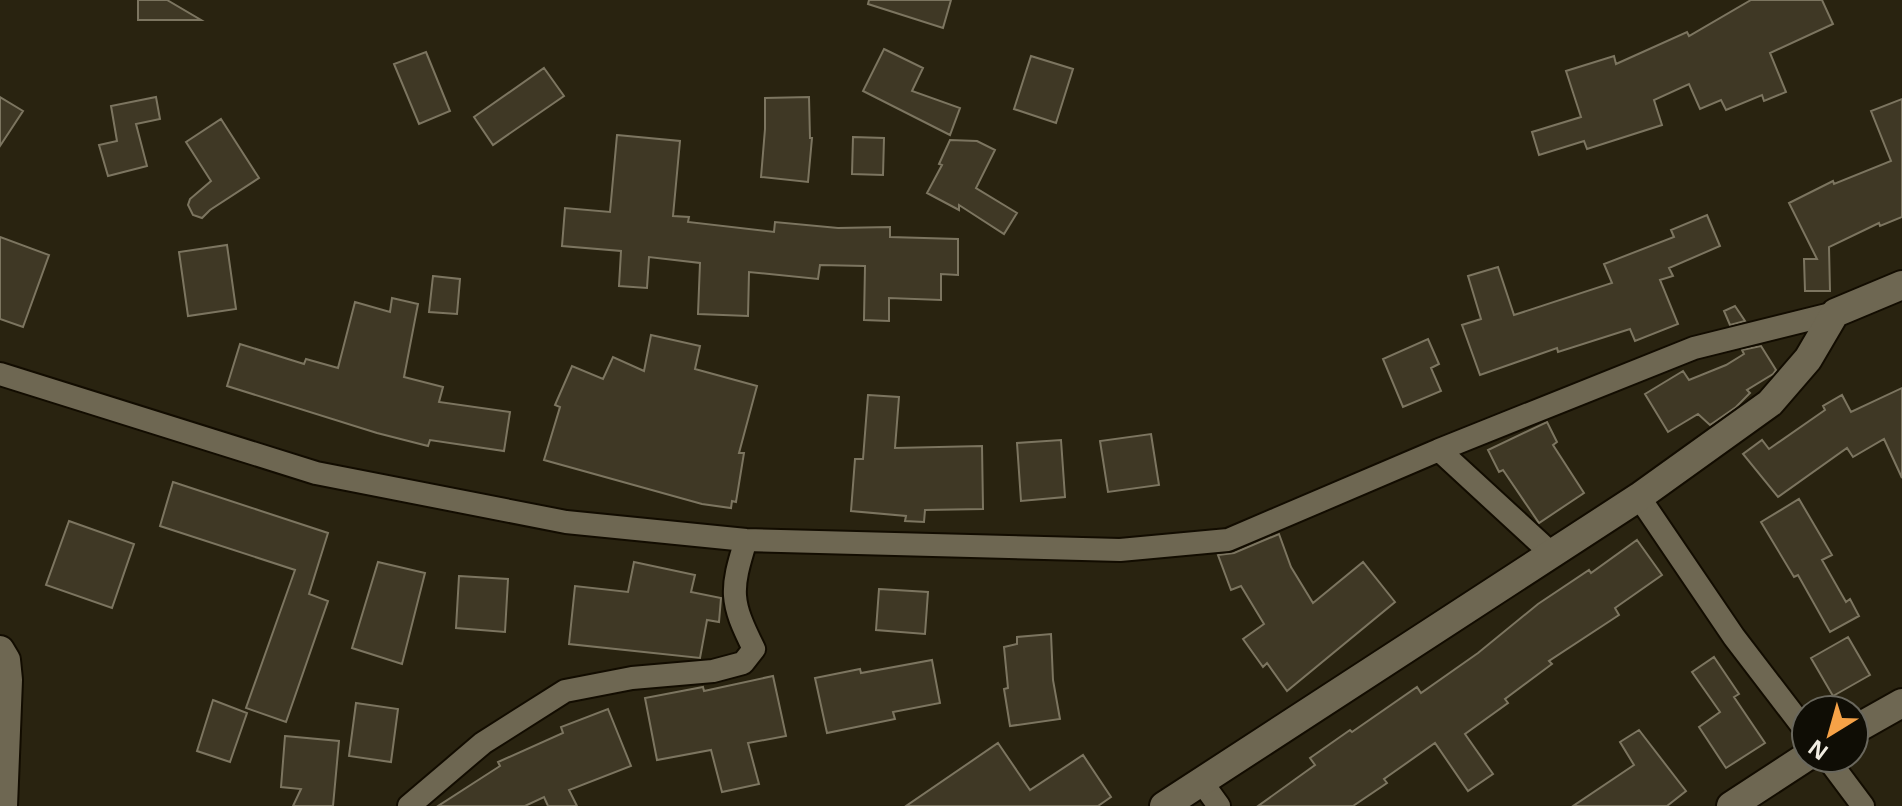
<svg xmlns="http://www.w3.org/2000/svg" width="1902" height="806" font-family="'Noto Sans',sans-serif">
<rect width="100%" height="100%" fill="#292310"/>
<path fill="#3f3825" stroke="#7c7560" stroke-width="2" d="M138,0H167L201,20H138Z
M869,0H951L943,28L868,4Z
M1751,0H1822L1833,24L1770,53L1786,92L1764,101L1762,95L1726,110L1721,100L1700,109L1689,84L1654,100L1662,125L1587,149L1584,141L1539,155L1532,132L1581,117L1566,71L1614,56L1616,64L1687,32L1689,36Z
M884,49L923,68L912,91L960,108L950,135L863,91Z
M426,52L450,111L419,124L394,64Z
M1031,56L1073,69L1056,123L1014,109Z
M544,68L564,96L493,145L474,117Z
M0,97L23,111L0,146Z
M156,97L160,119L136,124L147,166L108,176L99,145L117,141L111,106Z
M809,97L810,138H812L808,182L761,177L765,129V98Z
M1902,99V217L1880,226L1879,223L1829,247L1830,291H1805L1804,259H1817L1789,203L1833,181L1834,184L1891,161L1871,111Z
M221,119L259,178L210,210L202,218L193,215L188,205L190,199L211,181L186,142Z
M617,135L680,141L673,216L689,217L688,222L774,232L775,222L838,228L890,227V237L958,239V275L941,274V300L889,298V321L864,320L865,266L820,265L818,279L749,272L748,316L698,314L700,263L649,257L647,288L619,286L621,251L562,246L565,208L610,212Z
M853,137L884,138L883,175L852,174Z
M950,140L977,141L995,150L976,188L1017,213L1004,234L959,205V210L927,193L942,165L939,164Z
M1707,215L1720,246L1669,268L1673,276L1660,280L1678,324L1635,341L1630,329L1558,352L1557,348L1480,375L1462,325L1481,319L1468,276L1498,267L1514,315L1612,283L1604,264L1674,237L1671,230Z
M0,237L49,255L23,327L0,319Z
M227,245L236,309L188,316L179,252Z
M433,276L460,279L457,314L429,312Z
M392,298L418,304L404,377L443,387L439,402L510,412L504,451L430,440L428,446L377,433L227,386L240,344L304,364L306,359L338,368L355,302L390,312Z
M1735,306L1745,321L1730,325L1724,311Z
M651,335L700,346L695,369L757,386L739,453H744L736,502L732,501L731,508L702,504L544,460L560,407L555,405L572,366L603,379L613,357L644,371Z
M1428,339L1439,364L1431,368L1441,391L1403,407L1383,359Z
M1761,346L1776,370L1773,374L1747,390L1750,393L1736,407L1710,425L1698,414L1668,432L1645,394L1683,371L1689,380L1726,365L1744,354L1742,350Z
M1902,388V478L1884,439L1853,457L1847,448L1778,497L1743,454L1762,440L1769,449L1825,410L1823,406L1842,395L1851,412Z
M868,395L899,397L895,448L982,446L983,509L925,510L924,522L905,521L906,516L851,511L855,459H863Z
M1547,422L1557,442L1553,445L1584,493L1539,523L1503,470L1499,472L1488,450Z
M1151,434L1159,485L1108,492L1100,441Z
M1061,440L1065,497L1021,501L1017,443Z
M173,482L328,533L309,594L328,601L286,722L246,708L295,570L160,526Z
M1799,499L1832,555L1822,560L1846,602L1850,599L1859,616L1830,632L1798,575L1794,577L1761,522Z
M69,521L134,544L112,608L46,585Z
M1279,534L1291,567L1313,603L1363,562L1395,602L1287,691L1267,663L1263,667L1243,639L1264,624L1241,586L1231,590L1218,555L1234,553Z
M1637,540L1662,575L1615,608L1619,615L1549,661L1552,664L1505,699L1508,703L1465,734L1493,774L1468,791L1435,743L1384,779L1387,783L1353,806H1258L1315,765L1310,758L1350,730L1352,732L1417,687L1421,693L1478,653L1538,604L1589,570L1591,573Z
M378,562L425,573L402,664L352,648Z
M634,562L695,575L691,592L721,598L719,622L707,620L700,658L569,644L575,586L628,592Z
M459,576L508,579L505,632L456,628Z
M879,589L928,592L925,634L876,630Z
M1051,634L1053,680L1060,719L1010,726L1004,689L1008,688L1004,647L1017,644V637Z
M1848,637L1870,675L1833,696L1811,658Z
M1714,657L1739,694L1734,697L1765,743L1726,768L1699,727L1720,712L1692,672Z
M932,660L940,703L893,712L895,719L827,733L815,678L860,669L861,673Z
M773,676L786,736L748,743L759,784L722,792L711,750L657,760L645,698L703,687L704,691Z
M213,700L247,713L230,762L197,751Z
M356,703L398,709L391,762L349,756Z
M608,709L631,766L569,790L577,806H548L544,797L525,806H438L500,766L498,762L563,733L561,727Z
M1639,730L1686,791L1667,806H1573L1634,765L1620,742Z
M285,736L339,741L333,806H293L301,789L281,787Z
M998,743L1030,790L1083,755L1111,797L1098,806H906Z"/>
<g fill="none" stroke-linecap="round" stroke-linejoin="round">
<defs>
<path id="minor" d="M0,374L316,473L566,522L746,540L1120,550L1228,540L1439,450L1694,348L1835,313
M1439,450L1552,554
M1639,497L1734,637L1806,731
M1827,758L1863,806
M1201,781L1219,806
M409,806L483,743L565,691L632,678L713,671L743,663L754,649C730,601 730,591 746,540"/>
<path id="tertiary" d="M0,650L6,660L8,680L3,806
M1854,730L1902,703
M1164,806L1639,497L1770,403L1808,359L1835,313L1902,285
M1731,806L1806,757"/>
</defs>
<use href="#minor" stroke="#120c00" stroke-width="26"/>
<use href="#tertiary" stroke="#120c00" stroke-width="32"/>
<use href="#minor" stroke="#6e6752" stroke-width="22"/>
<use href="#tertiary" stroke="#6e6752" stroke-width="28"/>
</g>
<g transform="translate(1830 734) rotate(217)"><circle r="38" fill="#0f0d05" stroke="#69675d" stroke-width="2"/>
<path d="M0-6L14 30L0 20L-14 30Z" fill="#f6a247"/>
<text y="-12" font-size="22" font-weight="bold" text-anchor="middle" fill="#f1ede2">N</text>
</g>
</svg>
